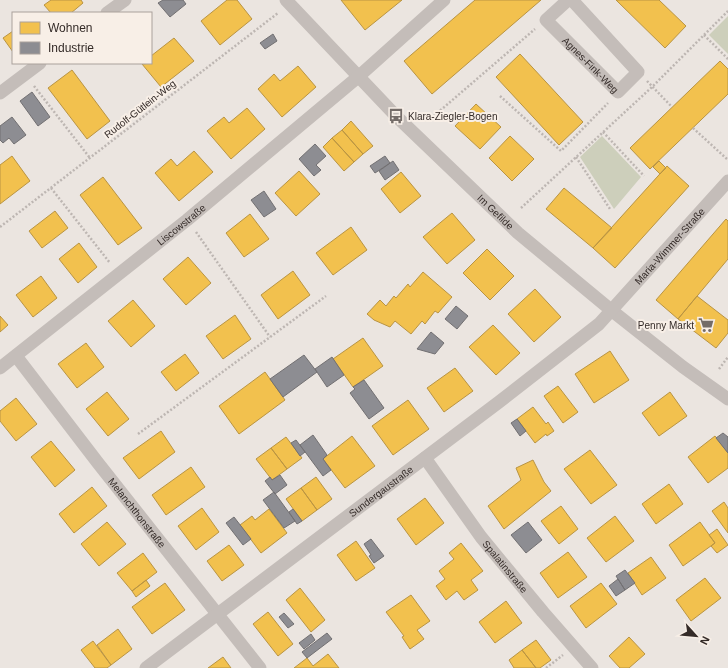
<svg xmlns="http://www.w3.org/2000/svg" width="728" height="668" font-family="Helvetica,sans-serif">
<rect width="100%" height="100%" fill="#ebe5e0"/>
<path fill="#cdcfbb" d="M728,16V54L709,35Z
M602,136L641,177L614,209L580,157Z"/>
<path fill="#f2c14e" stroke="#b99443" d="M51,0H81L83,3L71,13H51L44,5Z
M227,0H237L252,19L220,45L201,21Z
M341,0H402L365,30Z
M475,0H541L432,94L404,61Z
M616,0H659L686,26L665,48Z
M13,31V52L3,38Z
M174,38L194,61L161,87L142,64L151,63V56Z
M520,54L583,122L559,145L496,77Z
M720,61L728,69V94L650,169L630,148Z
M298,66L316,87L282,117L258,89L274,74L280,81Z
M72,70L110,121L87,139L48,88Z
M476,104L501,127L480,149L455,126Z
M247,108L265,129L231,159L207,131L224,117L229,123Z
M351,121L373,146L363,154L342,130Z
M342,130L363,154L354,162L332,138Z
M510,136L534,159L512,181L489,158Z
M332,138L354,162L344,171L323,147Z
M194,151L213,172L179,201L155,173L171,159L177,166Z
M12,156L30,181L0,204V165Z
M659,161L666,168L660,174L653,167Z
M667,166L689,186L615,268L593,248Z
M299,171L320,194L296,216L275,193Z
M401,172L421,196L400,213L381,189Z
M103,177L142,228L118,245L80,195Z
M564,188L612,228L593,248L546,209Z
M55,211L68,228L42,248L29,231Z
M452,213L475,240L447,264L423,237Z
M250,214L269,239L244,257L226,233Z
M726,219L728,221V259L678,319L656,300Z
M351,227L367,250L333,275L316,253Z
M79,243L97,267L78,283L59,259Z
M487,249L514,276L490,300L463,273Z
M188,257L211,283L186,305L163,279Z
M293,271L310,295L278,319L261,295Z
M423,272L452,297L438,313L435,311L425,324L422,321L411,334L395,321L390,327L374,320L367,314L380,300L386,306L394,296L396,298L408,284L410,287Z
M41,276L57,298L33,317L16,295Z
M535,289L561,317L534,342L508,314Z
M697,296L728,320V333L716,348L678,319Z
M133,300L155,326L131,347L108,321Z
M235,315L251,339L223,359L206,336Z
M0,316L8,325L0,332Z
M493,325L520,353L496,375L469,347Z
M363,338L383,366L353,387L333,359Z
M86,343L104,367L77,388L58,364Z
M610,351L629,380L594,403L575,374Z
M185,354L199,373L176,391L161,372Z
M455,368L473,391L444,412L427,388Z
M265,372L285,400L239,434L219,406Z
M558,386L578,412L563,423L544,396Z
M107,392L129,419L108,436L86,409Z
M670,392L687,416L659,436L642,413Z
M16,398L37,424L16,441L0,421V411Z
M408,400L429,429L393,455L372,426Z
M533,407L546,424L548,422L554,431L547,436L546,434L535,443L517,419Z
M161,431L175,452L139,479L123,458Z
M352,436L375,466L345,488L323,459Z
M715,436L728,453V468L708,483L688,457Z
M286,437L302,458L287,469L271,448Z
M51,441L75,470L55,487L31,457Z
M271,448L287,469L272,480L256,459Z
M590,450L617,485L591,504L564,469Z
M533,460L544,482L551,491L504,529L488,506L521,480L516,468Z
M191,467L205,487L166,515L152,495Z
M316,477L332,499L317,510L301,488Z
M669,484L683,504L656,524L642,504Z
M92,487L107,506L74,533L59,514Z
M301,488L317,510L302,521L286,499Z
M425,498L444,523L416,545L397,519Z
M724,502L728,508V533L712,511Z
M561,506L578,529L559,544L541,521Z
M202,508L219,532L196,550L178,526Z
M269,509L287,533L261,553L240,525L252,516L255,520Z
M615,516L634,541L606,562L587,538Z
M107,522L126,544L99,566L81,544Z
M700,522L715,543L683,566L669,545Z
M717,529L728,545L717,553L711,546L715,543L709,535Z
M356,541L375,568L356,581L337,555Z
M461,543L483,571L471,580L478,590L464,600L457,591L446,600L436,586L445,579L439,571L454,559L449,553Z
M229,545L244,565L222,581L207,561Z
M568,552L587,577L558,598L540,573Z
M143,553L157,572L132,591L117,573Z
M651,557L666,578L642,595L628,573Z
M705,578L721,598L691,621L676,600Z
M146,580L150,586L136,597L132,591Z
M165,583L185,610L152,634L132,607Z
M601,583L617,604L586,628L570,606Z
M300,588L325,620L311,632L286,600Z
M411,595L430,621L417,630L424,639L410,649L402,637L404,636L386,612Z
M506,601L522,623L495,643L479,622Z
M268,612L293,644L278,656L253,624Z
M118,629L132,649L111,665L97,645Z
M629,637L645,654L629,668H620L609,656Z
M536,640L551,660L540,668H536L522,650Z
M93,641L111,665L107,668H95L81,650Z
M522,650L536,668H514L509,660Z
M328,654L339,668H294L307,658L313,666Z
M223,657L231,668H208Z"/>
<path fill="#8d8d92" stroke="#727072" d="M163,0H183L186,4L170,17L158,3Z
M273,34L277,41L265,49L260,43Z
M32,92L50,117L38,126L20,101Z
M12,117L26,135L14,144L9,138L3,143L0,140V126Z
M315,144L326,156L316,165L321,170L314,176L299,159Z
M385,156L390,163L375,173L370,166Z
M393,161L399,170L385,180L379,171Z
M264,191L276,209L264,217L251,200Z
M456,306L468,316L457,329L445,319Z
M431,332L444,343L435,354L417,349Z
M304,355L317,372L283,397L270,379Z
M332,357L344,375L327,387L315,369Z
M364,380L384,408L369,419L350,393L355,389L353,387Z
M517,419L526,431L520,436L511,423Z
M723,433L728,437V453L716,438Z
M313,435L327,455L323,459L331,470L323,476L300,445Z
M296,440L305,452L300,456L291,443Z
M280,475L287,485L275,494L265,481L270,477L272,480Z
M274,492L295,521L284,528L263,500Z
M293,509L302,521L297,524L289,512Z
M234,517L251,539L243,545L226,523Z
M528,522L542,540L526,553L511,535Z
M371,539L384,556L374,563L369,556L371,555L364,544Z
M625,570L635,583L625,590L616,576Z
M618,579L625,590L616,596L609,586Z
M284,613L294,624L288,628L279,617Z
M327,633L332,639L307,658L302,652Z
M311,634L315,640L304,649L299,643Z"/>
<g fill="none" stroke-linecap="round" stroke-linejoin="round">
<path stroke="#bdb6b2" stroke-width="2.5" stroke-dasharray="2 2" stroke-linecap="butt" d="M704,35L728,59
M647,81L672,107
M34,86L90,158
M500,96L561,151L608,103
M428,121L535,29
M693,128L728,160
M603,132L644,176
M576,157L610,209
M51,188L110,263
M521,208L652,87L728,11
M0,227L278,13
M196,232L270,337
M719,369L728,357
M138,434L326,296
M546,668L563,655"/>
<g stroke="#c4bdb9" stroke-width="13">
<path id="s1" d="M286,0L396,116L518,233L611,310L683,367L728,399"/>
<path id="s2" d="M568,0L546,20L618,92L638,72L572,0"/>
<path d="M107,13L125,0"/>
<path d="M0,93L40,63"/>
<path id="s3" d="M16,356L98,463L260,668"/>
<path id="s4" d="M0,368L187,220L358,77L444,0"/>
<path id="s5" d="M425,458L481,537L543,612L592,668"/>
<path id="s6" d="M146,668L499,402L599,324L728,181"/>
</g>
</g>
<defs>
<symbol id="bus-bare" viewBox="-9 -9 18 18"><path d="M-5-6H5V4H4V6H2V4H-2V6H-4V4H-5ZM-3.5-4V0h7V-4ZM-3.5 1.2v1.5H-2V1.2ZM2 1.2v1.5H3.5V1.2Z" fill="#746c68" stroke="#f8efe7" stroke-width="2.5" paint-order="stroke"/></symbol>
<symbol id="supermarket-bare" viewBox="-9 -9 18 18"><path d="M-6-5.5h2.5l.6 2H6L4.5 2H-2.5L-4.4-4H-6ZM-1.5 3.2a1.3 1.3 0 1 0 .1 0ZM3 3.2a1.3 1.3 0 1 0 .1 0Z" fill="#746c68" stroke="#f8efe7" stroke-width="2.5" paint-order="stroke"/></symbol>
</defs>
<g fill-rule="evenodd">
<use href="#bus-bare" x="385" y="105" width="22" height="22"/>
<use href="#supermarket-bare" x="695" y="314" width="22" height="22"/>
</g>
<g text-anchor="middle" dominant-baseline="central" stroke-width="4" stroke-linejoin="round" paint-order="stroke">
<g font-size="10" fill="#342b28" stroke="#f8efe7">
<text stroke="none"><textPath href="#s2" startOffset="93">Agnes-Fink-Weg</textPath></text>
<text transform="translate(140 109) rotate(-38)">Rudolf-Gütlein-Weg</text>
<text stroke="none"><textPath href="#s1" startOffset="298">Im Gefilde</textPath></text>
<text stroke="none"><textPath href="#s4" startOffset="231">Liscowstraße</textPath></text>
<text stroke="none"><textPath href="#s6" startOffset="674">Maria-Wimmer-Straße</textPath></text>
<text stroke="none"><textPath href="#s6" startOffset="294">Sundergaustraße</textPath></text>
<text stroke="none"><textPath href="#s3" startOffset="198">Melanchthonstraße</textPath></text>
<text stroke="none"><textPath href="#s5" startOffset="135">Spalatinstraße</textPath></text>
</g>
<g font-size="10" fill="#342b28" stroke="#f8efe7" text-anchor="start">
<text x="408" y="116">Klara-Ziegler-Bogen</text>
<text x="694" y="325" text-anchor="end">Penny Markt</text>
</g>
</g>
<rect x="12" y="12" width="140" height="52" fill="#f8efe7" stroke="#aaa19b"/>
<rect x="20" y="22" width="20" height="12" fill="#f2c14e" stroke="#aaa19b"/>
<text x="48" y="32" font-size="12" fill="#342b28">Wohnen</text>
<rect x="20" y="42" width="20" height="12" fill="#8d8d92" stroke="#aaa19b"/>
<text x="48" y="52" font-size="12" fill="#342b28">Industrie</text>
<g transform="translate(696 636) rotate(117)" stroke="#f8efe7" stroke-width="3" paint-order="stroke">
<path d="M0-3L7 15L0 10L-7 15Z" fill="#342b28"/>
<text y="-6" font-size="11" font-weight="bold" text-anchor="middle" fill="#342b28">N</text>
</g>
</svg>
